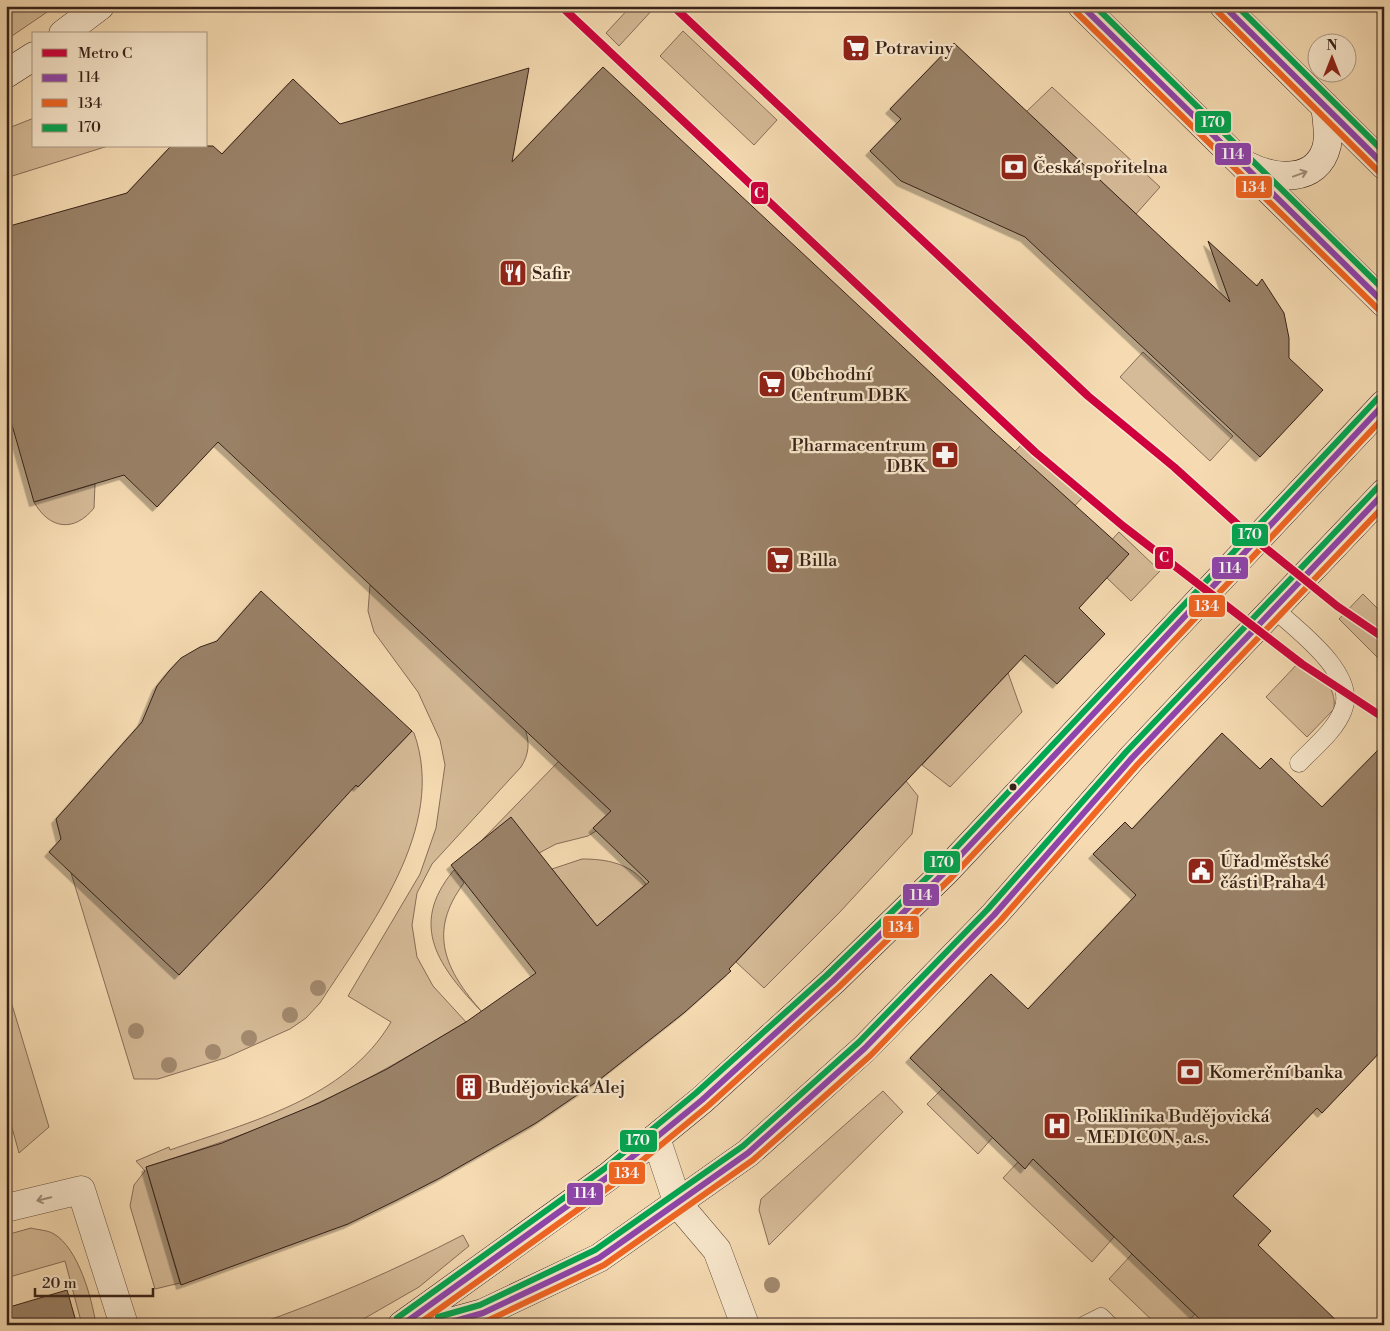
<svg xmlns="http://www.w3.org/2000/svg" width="1390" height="1331" font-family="'Libre Bodoni',serif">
<defs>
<filter id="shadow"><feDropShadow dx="-4.5" dy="4.5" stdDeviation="0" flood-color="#0004"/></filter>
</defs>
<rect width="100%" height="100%" fill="#f6dbb2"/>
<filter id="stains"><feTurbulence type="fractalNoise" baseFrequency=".004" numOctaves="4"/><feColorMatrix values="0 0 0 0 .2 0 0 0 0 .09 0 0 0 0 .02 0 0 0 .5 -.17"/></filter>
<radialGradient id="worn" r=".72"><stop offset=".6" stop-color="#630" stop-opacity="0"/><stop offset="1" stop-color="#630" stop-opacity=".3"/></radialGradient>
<path fill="#d6bb98" stroke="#866e58" d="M6,6H56L6,40Z
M631,6L655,7L619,46L606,33Z
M683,31L777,120L754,145L660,56Z
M1052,87L1160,187L1136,214L1026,112Z
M34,118V146H108L6,178V129Z
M1143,352L1233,436L1210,461L1120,377Z
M1023,443L1082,498L1054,528L995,472Z
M95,484L94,508C74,533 49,529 34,502Z
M1119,532L1160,571L1131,601L1107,578L1106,546Z
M370,585L525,729C530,743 529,754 521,767L432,864L417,893L412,925L417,957L433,986L466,1022C419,1050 371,1079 320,1102C264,1129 205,1148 146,1167L180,1283L155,1289L130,1206L134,1185L145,1171L136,1161L169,1147L170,1150C249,1122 346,1099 391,1022L348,996L420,874L436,828L445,765L440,740L418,692L374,632L368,611Z
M1363,594L1382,613L1384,612V661H1381L1339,619Z
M1301,660C1318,675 1337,684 1334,709L1307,737L1266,697Z
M229,667L358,787L412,731L414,733C448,828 369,927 320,1003L306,1018L290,1029L225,1058L158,1079H134L71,873L179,974L139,761L269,881L320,825L193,703Z
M1008,673L1022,712L950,787L922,765Z
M559,761L611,811L593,828L596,831L588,836L556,844L539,853L482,840Z
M906,781L918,796L912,834L839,913L764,988L736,962Z
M582,859C606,859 630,863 646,884L597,926L552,869Z
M454,870L464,883C427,932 445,970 482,1012C440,968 407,926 454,870Z
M6,985L49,1127L19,1153L8,1113L12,1111L6,1092Z
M942,1089L993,1137L978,1154L927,1104Z
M883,1091L903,1112L769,1245L759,1210L761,1199Z
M1033,1159L1114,1237L1092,1262L1003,1178L1018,1162Z
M31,1228C38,1230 48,1230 54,1234C78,1248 92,1298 96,1325H82L65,1261L6,1278V1235Z
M463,1235L469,1246L419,1287L353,1325H255C327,1300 395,1270 463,1235Z
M1132,1254L1195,1314L1185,1325H1157L1109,1279Z"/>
<path fill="#9a8268" stroke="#372118" filter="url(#shadow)" d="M954,43L1230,302L1208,241L1257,286L1262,279L1284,313L1289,338V358L1323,390L1260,457L1025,237L901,181L870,151L901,119L890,109Z
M603,67L994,432L1129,554L1079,608L1105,634L1057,684L1025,655L729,969L731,971L685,1012L599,1080L536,1123L440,1178L397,1200L348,1224L181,1285L146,1167L222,1143L319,1103L387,1069L466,1022L536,973L451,865L511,817L597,926L649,882L593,828L611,811L218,442L157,507L124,475L34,502L6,404V227L127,193L171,146H213L222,154L293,79L340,124L529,68L512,162Z
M261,591L412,731L358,787L356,785L264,886L179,975L49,852L61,839L56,819L142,722L157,686L169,671L181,658L200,647L217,641Z
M1222,733L1260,769L1271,758L1322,807L1384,744V1048L1322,1113L1317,1108L1233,1196L1271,1231L1258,1245L1341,1325H1206L1033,1159L1025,1169L910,1058L991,974L1028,1009L1136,895L1093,854L1125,822L1132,829Z
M67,1290L77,1325H6V1308Z"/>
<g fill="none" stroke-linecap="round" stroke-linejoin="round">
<defs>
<path id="lane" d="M1273,608C1296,629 1358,674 1343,710C1335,731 1313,748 1299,763
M1085,1325L1101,1317L1109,1325"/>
<path id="street" d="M656,1138L678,1204L717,1250L745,1325
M6,1208L81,1190L124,1325"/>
<path id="secondary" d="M1082,6L1384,303
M1224,6L1384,165
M63,34L100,6
M6,74L34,56
M1246,165C1273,179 1318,185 1327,145C1329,132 1327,119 1325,106
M402,1325L609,1176L702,1100L833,981L946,871L1384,404
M439,1325L483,1313L599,1258L748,1153L865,1048L994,915L1132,758L1384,493"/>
</defs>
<use href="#lane" stroke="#67503e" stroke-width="19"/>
<use href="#street" stroke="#67503e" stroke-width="29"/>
<use href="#secondary" stroke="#372118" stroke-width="29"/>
<use href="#lane" stroke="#f9e8cd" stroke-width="18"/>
<use href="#street" stroke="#f9e8cd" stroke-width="28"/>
<use href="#secondary" stroke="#f9e8cd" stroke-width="28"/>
<defs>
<path id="bus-1" d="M1082,6L1384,303
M1224,6L1384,165
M402,1325L609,1176L702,1100L833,981L946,871L1384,404
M441,1325L483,1313L599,1258L748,1153L865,1048L994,915L1132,758L1384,493"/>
<path id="bus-2" d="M1076,12L1378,309
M1218,12L1378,171
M417,1325L615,1183L708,1106L839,987L952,877L1384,417
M473,1325L487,1321L604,1265L753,1160L871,1055L1000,921L1138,764L1384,506"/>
<path id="bus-3" d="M1095,6L1384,290
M1237,6L1384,152
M438,1317L480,1305L595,1250L743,1146L859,1042L988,909L1126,752L1378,487
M397,1318L604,1169L696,1093L827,975L940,865L1378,398"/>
</defs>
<use href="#bus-1" stroke="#f9e8cd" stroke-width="10"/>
<use href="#bus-2" stroke="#f9e8cd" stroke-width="10"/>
<use href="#bus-3" stroke="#f9e8cd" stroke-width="10"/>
<use href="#bus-1" stroke="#8e44ad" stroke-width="6"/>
<use href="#bus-2" stroke="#f26522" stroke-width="6"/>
<use href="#bus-3" stroke="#00a651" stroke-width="6"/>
<defs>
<path id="metro-1" d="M561,6L1035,452L1123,526L1302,664L1384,718
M673,6L1088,396L1174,467L1247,533L1337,606L1384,638"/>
</defs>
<use href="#metro-1" stroke="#f9e8cd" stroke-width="11"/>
<use href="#metro-1" stroke="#cf003d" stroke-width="8"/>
</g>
<g fill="#a38a6f">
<circle cx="318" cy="988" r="8"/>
<circle cx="290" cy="1015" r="8"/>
<circle cx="136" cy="1031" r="8"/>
<circle cx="249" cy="1038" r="8"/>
<circle cx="213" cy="1052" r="8"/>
<circle cx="169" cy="1065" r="8"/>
<circle cx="772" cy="1285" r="8"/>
</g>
<defs><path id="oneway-shaft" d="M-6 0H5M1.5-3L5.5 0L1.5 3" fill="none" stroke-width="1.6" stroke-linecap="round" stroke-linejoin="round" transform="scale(1.25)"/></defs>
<g stroke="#a28e7c">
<use href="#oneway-shaft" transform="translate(1300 174) rotate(-20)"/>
<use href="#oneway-shaft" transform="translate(44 1199) rotate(167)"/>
</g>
<defs>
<symbol id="supermarket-square" viewBox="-11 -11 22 22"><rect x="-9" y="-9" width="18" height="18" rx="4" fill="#8f2418" stroke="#f9e8cd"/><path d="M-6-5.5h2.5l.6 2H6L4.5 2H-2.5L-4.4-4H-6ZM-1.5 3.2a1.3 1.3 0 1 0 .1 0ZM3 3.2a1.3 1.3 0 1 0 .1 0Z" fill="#fff"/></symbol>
<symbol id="bank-square" viewBox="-11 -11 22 22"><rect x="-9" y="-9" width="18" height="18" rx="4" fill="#8f2418" stroke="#f9e8cd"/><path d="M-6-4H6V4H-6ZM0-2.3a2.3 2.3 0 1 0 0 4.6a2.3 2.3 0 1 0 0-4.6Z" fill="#fff"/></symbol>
<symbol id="restaurant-square" viewBox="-11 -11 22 22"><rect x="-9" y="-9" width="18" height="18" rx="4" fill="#8f2418" stroke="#f9e8cd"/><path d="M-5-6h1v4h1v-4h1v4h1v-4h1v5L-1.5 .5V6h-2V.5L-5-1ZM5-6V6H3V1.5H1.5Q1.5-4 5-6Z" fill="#fff"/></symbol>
<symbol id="pharmacy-square" viewBox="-11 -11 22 22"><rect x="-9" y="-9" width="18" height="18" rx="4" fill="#8f2418" stroke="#f9e8cd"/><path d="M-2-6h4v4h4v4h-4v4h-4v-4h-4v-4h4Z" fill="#fff"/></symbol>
<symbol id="civic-square" viewBox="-11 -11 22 22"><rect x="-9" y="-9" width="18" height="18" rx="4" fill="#8f2418" stroke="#f9e8cd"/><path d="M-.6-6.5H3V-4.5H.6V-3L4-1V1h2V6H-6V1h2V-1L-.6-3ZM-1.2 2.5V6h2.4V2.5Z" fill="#fff"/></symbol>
<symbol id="building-square" viewBox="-11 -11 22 22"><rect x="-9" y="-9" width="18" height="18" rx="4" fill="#8f2418" stroke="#f9e8cd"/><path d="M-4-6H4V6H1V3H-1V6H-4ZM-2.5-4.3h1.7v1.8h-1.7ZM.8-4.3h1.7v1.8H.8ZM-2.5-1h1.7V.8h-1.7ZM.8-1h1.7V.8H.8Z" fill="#fff"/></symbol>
<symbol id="hospital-square" viewBox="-11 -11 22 22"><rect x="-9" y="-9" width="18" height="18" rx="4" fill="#8f2418" stroke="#f9e8cd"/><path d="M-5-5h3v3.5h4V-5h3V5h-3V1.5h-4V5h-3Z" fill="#fff"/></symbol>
</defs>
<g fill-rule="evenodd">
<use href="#supermarket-square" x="840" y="32" width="32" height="32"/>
<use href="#bank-square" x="998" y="151" width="32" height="32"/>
<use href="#restaurant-square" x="497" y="257" width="32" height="32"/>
<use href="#supermarket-square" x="756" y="368" width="32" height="32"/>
<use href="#pharmacy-square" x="929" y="439" width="32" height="32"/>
<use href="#supermarket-square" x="764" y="544" width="32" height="32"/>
<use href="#civic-square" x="1185" y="855" width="32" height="32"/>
<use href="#bank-square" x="1174" y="1056" width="32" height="32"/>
<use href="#building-square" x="453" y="1071" width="32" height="32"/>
<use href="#hospital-square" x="1041" y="1110" width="32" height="32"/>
</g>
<circle fill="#372118" stroke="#f9e8cd" stroke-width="2" cx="1013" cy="787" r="4.5"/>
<g text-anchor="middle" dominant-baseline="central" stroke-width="4.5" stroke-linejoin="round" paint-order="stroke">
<g font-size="18" fill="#372118" stroke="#f9e8cd" text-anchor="start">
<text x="875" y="48">Potraviny</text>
<text x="1033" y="167">Česká spořitelna</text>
<text x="532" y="273">Safir</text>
<text x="791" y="374">Obchodní<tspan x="791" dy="21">Centrum DBK</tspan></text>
<text x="926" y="445" text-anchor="end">Pharmacentrum<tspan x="926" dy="21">DBK</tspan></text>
<text x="799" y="560">Billa</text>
<text x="1220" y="861">Úřad městské<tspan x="1220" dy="21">části Praha 4</tspan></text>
<text x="1209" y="1072">Komerční banka</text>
<text x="488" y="1087">Budějovická Alej</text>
<text x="1076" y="1116">Poliklinika Budějovická<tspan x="1076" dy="21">- MEDICON, a.s.</tspan></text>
</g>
</g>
<g stroke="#f9e8cd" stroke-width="2">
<rect x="1194" y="110" width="38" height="24" rx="5" fill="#00a651"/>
<rect x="1214" y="142" width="38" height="24" rx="5" fill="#8e44ad"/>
<rect x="1235" y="175" width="38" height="24" rx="5" fill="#f26522"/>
<rect x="750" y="181" width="19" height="24" rx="5" fill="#cf003d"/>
<rect x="1231" y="523" width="38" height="24" rx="5" fill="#00a651"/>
<rect x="1154" y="546" width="20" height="24" rx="5" fill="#cf003d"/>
<rect x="1211" y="556" width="38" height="24" rx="5" fill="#8e44ad"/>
<rect x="1188" y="594" width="38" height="24" rx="5" fill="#f26522"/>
<rect x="923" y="850" width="38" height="24" rx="5" fill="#00a651"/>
<rect x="902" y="883" width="38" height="24" rx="5" fill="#8e44ad"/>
<rect x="882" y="915" width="38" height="24" rx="5" fill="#f26522"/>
<rect x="619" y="1129" width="39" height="24" rx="5" fill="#00a651"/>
<rect x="608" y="1161" width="38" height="24" rx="5" fill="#f26522"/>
<rect x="566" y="1182" width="38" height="24" rx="5" fill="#8e44ad"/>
</g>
<g font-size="14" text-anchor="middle" font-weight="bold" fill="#fff">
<text x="1213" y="127">170</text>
<text x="1233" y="159">114</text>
<text x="1254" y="192">134</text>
<text x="759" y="198">C</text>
<text x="1250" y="539">170</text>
<text x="1164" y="562">C</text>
<text x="1230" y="573">114</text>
<text x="1207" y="611">134</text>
<text x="942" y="867">170</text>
<text x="921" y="900">114</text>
<text x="901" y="932">134</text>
<text x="638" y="1145">170</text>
<text x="627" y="1178">134</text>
<text x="585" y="1198">114</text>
</g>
<rect width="1390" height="1331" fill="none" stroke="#f6dbb2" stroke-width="25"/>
<rect x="8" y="8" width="1375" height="1316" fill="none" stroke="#372118" stroke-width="2.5"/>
<rect x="12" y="12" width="1365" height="1306" fill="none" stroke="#372118"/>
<rect x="32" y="32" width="175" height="115" fill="#f9e8cd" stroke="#ab9885"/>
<rect x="42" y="49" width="25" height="8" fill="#cf003d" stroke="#ab9885"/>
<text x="78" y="58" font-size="15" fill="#372118">Metro C</text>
<rect x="42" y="74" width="25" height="8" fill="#8e44ad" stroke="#ab9885"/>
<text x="78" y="82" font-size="15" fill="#372118">114</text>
<rect x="42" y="99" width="25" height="8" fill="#f26522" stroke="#ab9885"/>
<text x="78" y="108" font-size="15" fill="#372118">134</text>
<rect x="42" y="124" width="25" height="8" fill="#00a651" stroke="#ab9885"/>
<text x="78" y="132" font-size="15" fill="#372118">170</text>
<g transform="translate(1332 58)"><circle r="24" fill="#f9e8cd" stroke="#ab9885"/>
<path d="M0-4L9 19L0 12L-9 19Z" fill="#8f2418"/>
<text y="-8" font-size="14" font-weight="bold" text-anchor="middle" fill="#372118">N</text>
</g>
<path d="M35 1288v8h118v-8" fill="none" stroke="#372118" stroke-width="2.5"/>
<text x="42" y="1288" font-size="15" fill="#372118" stroke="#f9e8cd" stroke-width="4" paint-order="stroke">20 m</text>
<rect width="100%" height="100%" filter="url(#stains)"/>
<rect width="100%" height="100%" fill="url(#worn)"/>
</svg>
